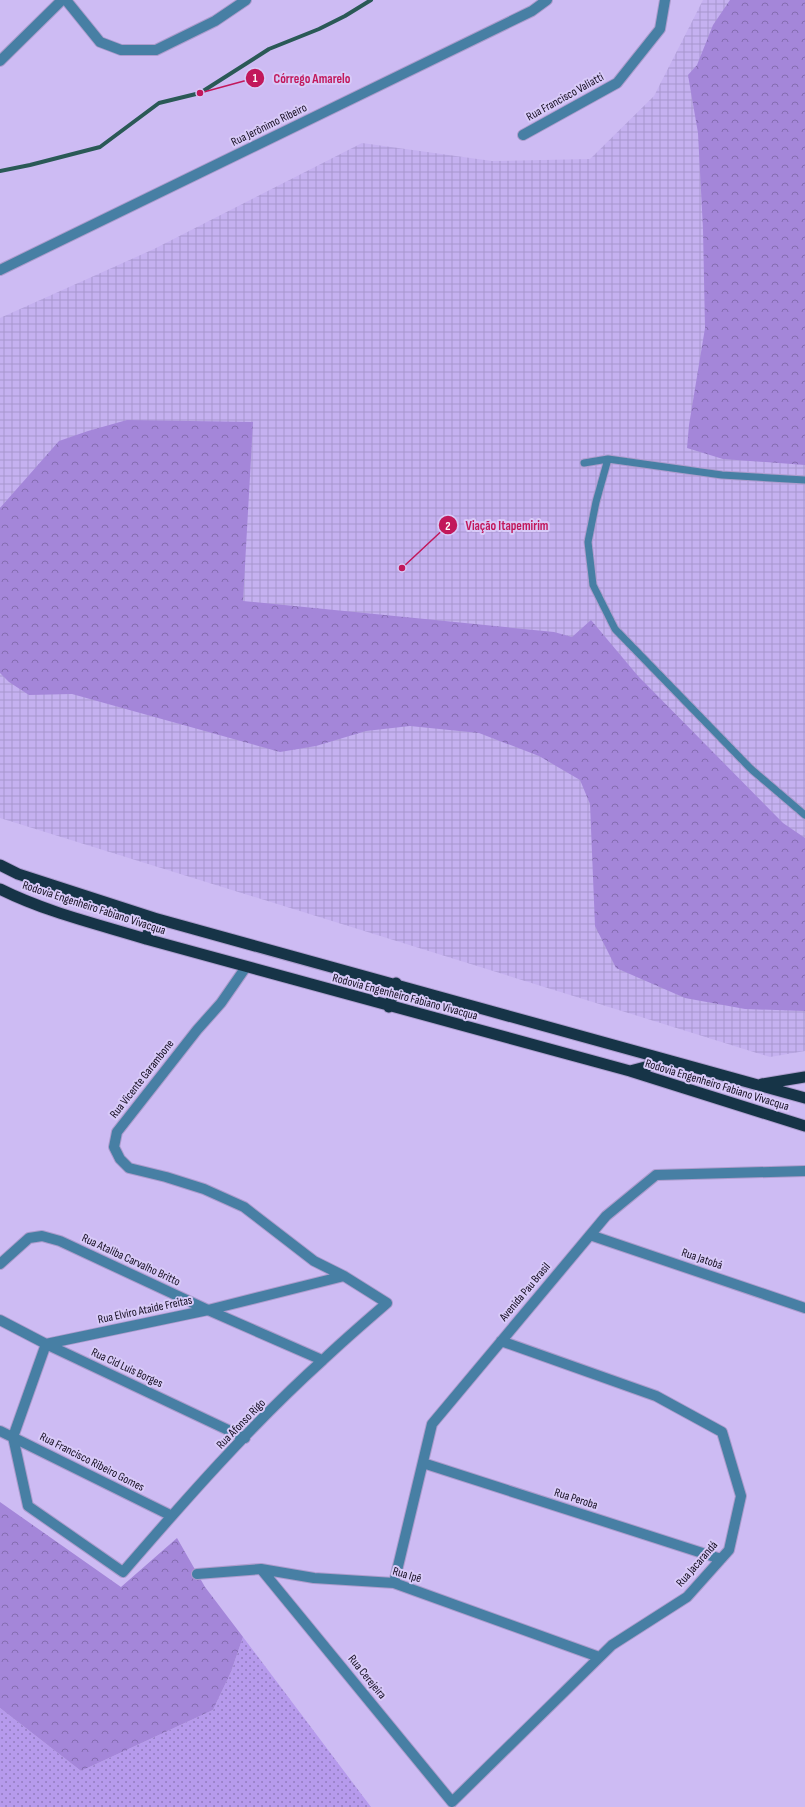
<svg xmlns="http://www.w3.org/2000/svg" width="805" height="1807" font-family="'Sofia Sans Condensed',sans-serif">
<defs>
<pattern id="industrial-grid" width="8" height="8" patternUnits="userSpaceOnUse"><rect width="8" height="8" fill="#c5b1f0"/><path d="M0 4h8M4 0v8" fill="none" stroke="#a897ce"/></pattern>
<pattern id="green-dots" width="8" height="8" patternUnits="userSpaceOnUse"><rect width="8" height="8" fill="#b69aec"/><path d="M2 2h.1M6 6h.1" fill="none" stroke="#937cbf" stroke-width="1.8" stroke-linecap="round"/></pattern>
<pattern id="forest-crowns" width="20" height="18" patternUnits="userSpaceOnUse"><rect width="20" height="18" fill="#a486d9"/><path d="M2 6a3 3 0 1 1 6 0M12 15a3 3 0 1 1 6 0" fill="none" stroke="#846cb0"/></pattern>
</defs>
<rect width="100%" height="100%" fill="#cdbbf3"/>
<path fill="url(#industrial-grid)" d="M703,0H805V1051L770,1057L0,818V318L154,249L362,143L492,161L590,159L654,96Z"/>
<path fill="url(#green-dots)" d="M243,1637L371,1807H0V1708L81,1771L213,1710L231,1672Z"/>
<path fill="url(#forest-crowns)" d="M730,0H805V465L723,459L687,448L689,425L705,328L703,229L698,133L688,75L697,65L713,25Z
M127,420L253,422L243,601L554,632L572,637L591,620L638,676L783,823L805,838V1011L745,1009L685,998L616,968L595,926L590,804L580,780L539,756L479,733L410,726L366,731L316,746L280,752L72,694L29,695L9,682L0,673V508L59,441L88,431Z
M0,1502L121,1587L177,1538L205,1587L243,1637L231,1672L213,1710L81,1771L0,1708Z"/>
<g fill="none" stroke-linecap="round" stroke-linejoin="round">
<path stroke="#2a5956" stroke-width="4" d="M0,171L30,165L100,147L159,103L200,93L269,49L319,29L345,16L371,0"/>
<defs>
<path id="service" d="M608,459L596,502L588,542L593,585L615,629L751,769L805,815
M584,463L608,459L722,475L805,480"/>
<path id="minor" d="M66,0L100,42L121,50H156L215,21L246,0
M0,61L62,0
M523,135L617,83L660,29L665,0
M246,967L221,1003L197,1030L117,1132L114,1147L120,1159L129,1168L166,1177L204,1189L244,1207L314,1261L344,1276L387,1303C365,1322 344,1340 323,1360C251,1425 186,1499 123,1572L28,1506L13,1437L46,1344L208,1310L344,1276
M590,1235L805,1308
M0,1264L29,1238L42,1236L60,1241L208,1310L322,1360
M0,1320L46,1344L245,1438
M0,1431L172,1516
M423,1463L721,1559
M261,1569L452,1802L612,1645L687,1597L729,1550L741,1496L722,1432L656,1396L501,1341
M197,1574L261,1569L314,1578L394,1583L599,1657
M394,1583L432,1424L606,1216L656,1175L805,1171"/>
<path id="tertiary" d="M0,270L532,11L547,0"/>
<path id="trunk" d="M0,865L18,874L154,918L805,1098
M0,889C46,912 97,924 146,939L630,1071L805,1126
M146,939L154,918
M389,1007L396,983
M630,1071L668,1061
M762,1084L805,1077"/>
</defs>
<use href="#service" stroke="#ac9ccd" stroke-width="9"/>
<use href="#minor" stroke="#ac9ccd" stroke-width="12"/>
<use href="#tertiary" stroke="#ac9ccd" stroke-width="12"/>
<use href="#trunk" stroke="#ac9ccd" stroke-width="13"/>
<use href="#service" stroke="#477fa4" stroke-width="7"/>
<use href="#minor" stroke="#477fa4" stroke-width="10"/>
<use href="#tertiary" stroke="#477fa4" stroke-width="10"/>
<use href="#trunk" stroke="#163447" stroke-width="11"/>
</g>
<g text-anchor="middle" dominant-baseline="central" stroke-width="4" stroke-linejoin="round" paint-order="stroke">
<g font-size="12" fill="#140d20" stroke="#d8caf8">
<text transform="translate(565 97) rotate(-29)">Rua Francisco Valiatti</text>
<text transform="translate(269 125) rotate(-26)">Rua Jerônimo Ribeiro</text>
<text transform="translate(94 908) rotate(18)">Rodovia Engenheiro Fabiano Vivacqua</text>
<text transform="translate(405 997) rotate(15)">Rodovia Engenheiro Fabiano Vivacqua</text>
<text transform="translate(142 1079) rotate(-52)">Rua Vicente Garambone</text>
<text transform="translate(717 1085) rotate(17)">Rodovia Engenheiro Fabiano Vivacqua</text>
<text transform="translate(702 1259) rotate(19)">Rua Jatobá</text>
<text transform="translate(131 1260) rotate(25)">Rua Ataliba Carvalho Britto</text>
<text transform="translate(525 1292) rotate(-50)">Avenida Pau Brasil</text>
<text transform="translate(145 1310) rotate(-12)">Rua Elviro Ataide Freitas</text>
<text transform="translate(127 1368) rotate(25)">Rua Cid Luis Borges</text>
<text transform="translate(241 1424) rotate(-46)">Rua Afonso Rigo</text>
<text transform="translate(92 1462) rotate(27)">Rua Francisco Ribeiro Gomes</text>
<text transform="translate(576 1499) rotate(18)">Rua Peroba</text>
<text transform="translate(697 1564) rotate(-49)">Rua Jacarandá</text>
<text transform="translate(407 1575) rotate(16)">Rua Ipê</text>
<text transform="translate(367 1677) rotate(51)">Rua Cerejeira</text>
</g>
</g>
<path fill="none" stroke="#c2185b" stroke-width="1.5" d="M200 93L255 78M402 568L448 525"/>
<g fill="#c2185b" stroke="#d8caf8" stroke-width="1.5">
<circle cx="200" cy="93" r="4"/>
<circle cx="402" cy="568" r="4"/>
<circle cx="255" cy="78" r="10"/>
<circle cx="448" cy="525" r="10"/>
</g>
<g font-size="12" text-anchor="middle" font-weight="bold" fill="#fff">
<text x="255" y="82">1</text>
<text x="448" y="530">2</text>
</g>
<g font-size="13" text-anchor="middle" font-weight="bold" fill="#c2185b" stroke="#d8caf8" stroke-width="4" stroke-linejoin="round" paint-order="stroke">
<text x="312" y="83">Córrego Amarelo</text>
<text x="507" y="530">Viação Itapemirim</text>
</g>
</svg>
